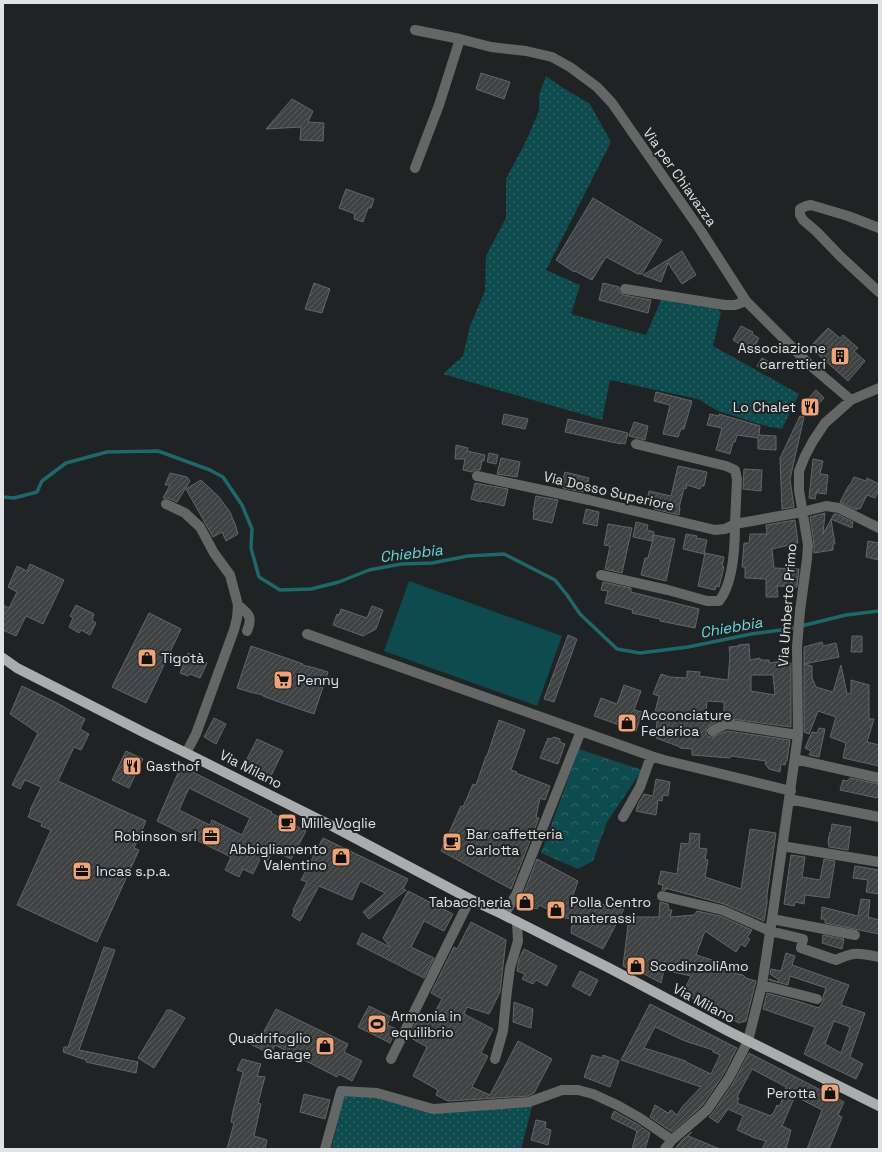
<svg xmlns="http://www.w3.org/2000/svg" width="882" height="1152" font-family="'Space Grotesk',sans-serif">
<defs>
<pattern id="grass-dots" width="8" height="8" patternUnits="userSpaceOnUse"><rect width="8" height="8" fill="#0e4b4e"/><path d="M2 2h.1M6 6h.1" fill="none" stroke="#316567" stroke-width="1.8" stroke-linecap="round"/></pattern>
<pattern id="park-crowns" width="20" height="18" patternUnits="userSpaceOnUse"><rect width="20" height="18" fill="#0e4b4e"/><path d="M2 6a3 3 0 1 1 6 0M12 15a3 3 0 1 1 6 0" fill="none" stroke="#316567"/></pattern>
<pattern id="building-hatch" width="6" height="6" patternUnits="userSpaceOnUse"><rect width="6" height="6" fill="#3e4242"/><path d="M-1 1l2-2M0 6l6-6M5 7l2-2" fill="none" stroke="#5a5d5d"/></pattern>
</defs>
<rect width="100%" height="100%" fill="#1f2323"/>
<path fill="url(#grass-dots)" d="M546,76L560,86L590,104L611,142L546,270L580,285L571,314L646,335L662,298L712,305L721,312L713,346L799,394L782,429L766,426L718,411L698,399L610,380L602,420L443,374L463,356L470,326L485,291L486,256L506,218V179L525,143L539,111V95Z
M345,1095H378L436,1113L533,1103L521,1149H331Z"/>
<path fill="url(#park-crowns)" d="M579,749L642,770L607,822L593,861L578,869L541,853Z"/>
<path fill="#0e4b4e" d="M409,581L562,636L537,706L384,651Z"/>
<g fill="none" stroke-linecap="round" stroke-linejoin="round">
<path stroke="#1e676b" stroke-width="3.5" d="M3,497L14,498L37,492L42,481L66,463L107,452L158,451L210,470L223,477L242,505L252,529L251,548L259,577L280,590L311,589L339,582L369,570L401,564L432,563L468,556L504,554L555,580L567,595L580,614L617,649L640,653L688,647L751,634L789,629L846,615L879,611"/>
</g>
<path fill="url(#building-hatch)" stroke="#616666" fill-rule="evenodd" d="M481,73L510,82L504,99L476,89Z
M292,99L313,111L308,122L324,123L323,141L300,140L301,127L266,129Z
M346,189L374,199L371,208H368L363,222L354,219L355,214L339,208Z
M593,198L662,240L642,274H638L606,257L592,280L575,271L574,272L556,260Z
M682,251L696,275L682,284L668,263L661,282L643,275Z
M314,283L330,289L322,313L305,309Z
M603,283L619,287V292L624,295L651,300L648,313L599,300Z
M741,326L753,332L752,334L759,338L752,352L733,340Z
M828,328L840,338L843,335L858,348L854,351L865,361L848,381L810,347Z
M762,358L771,363L766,371L757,366Z
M816,390L824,398L815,408L806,401Z
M656,392L692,401L684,429H681L678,437L663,434L670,405L654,401Z
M504,414L528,419L525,429L502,424Z
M710,414L719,416V414L760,426L759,435L776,436V450L758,449V438L737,435L735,442H733L730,454L716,450L722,428L707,425Z
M800,416L804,417L790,479L794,507L782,509L780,458Z
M568,419L628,433L625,444L622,443L621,444L565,432Z
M634,422L648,426L645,440L629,436Z
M456,445L468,448L467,451L485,455L484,461H482L480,470H475L472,472L463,470L465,459H455Z
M489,453L498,455L496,464L487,462Z
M501,458L520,462L517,477L497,474Z
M813,459L823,461L820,474L828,475L826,494L818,493V490H817L815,499L809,498Z
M678,466L707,472L704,486H701L700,489L687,485L686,489L684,488L679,508H680L679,515L654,509L656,503L647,501L649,491L671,496Z
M744,469L762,470L761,491L743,489Z
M565,472L589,478L587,487H585L584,492L563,488L564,482L562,481Z
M170,473L187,477L190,481L177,502L168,498H163L170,485H165Z
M854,477L866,481L867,478L879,484V490L875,498L867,495L860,509L857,508V510L840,502L849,485H850Z
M201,480L219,497L230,512L235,524L238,534L226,541L222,532L213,537L186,489Z
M475,483L508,489L504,506L481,501V502L471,499Z
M536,496L558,500L552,523L533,519L534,512H533Z
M586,509L599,512L597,526L583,523Z
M825,513L823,534L834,514H837L853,522L852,528L831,519L835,544H833V550L814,553V544L810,517Z
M795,520L798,543L772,549L774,568L799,569L797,587L777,586L778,597H766V579L745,578V567H742L744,543H749L750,534H767L766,525Z
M636,522L648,525L647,530L654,532L652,541L633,537Z
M608,524L632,528L622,573L605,569L610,546L604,545Z
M686,534L697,536L696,538L707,540L704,554L683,549Z
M654,535L675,539L666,581L641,575L645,558H648Z
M868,541L879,543V560L866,557Z
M705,553L724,557L722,566L724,567L719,587L716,586L715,590L698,586Z
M30,564L64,580L43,624L26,616L16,636L3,630V605L9,608L17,592L8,587L17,566L27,571Z
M603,582L631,588V592L699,609L695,628L660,621V619L632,613L633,610L605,603L608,591L601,590Z
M76,605L94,614L92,620L96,623L90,635L81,630L79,633L69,627L73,618L70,616Z
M372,606L383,610L376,629L363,636L333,625L337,614L339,615L341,609L367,618Z
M149,613L181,629L146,703L112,687Z
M568,635L577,639L554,702L544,699Z
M852,636H862V652H851Z
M822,642L823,646L836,643L839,657L804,664L812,666V678L816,687L833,692L841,665L847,694L851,693V680L869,685V719H874L867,742L879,745V766L843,758L846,743L830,737L836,717L818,711L809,734L804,732V647Z
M749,644L750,660L760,658V660H769V663L783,661V664L791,663V727L724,718V702L707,701L705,721L716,722L707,727L706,730V734L709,737H712L727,731L790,740L787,761H786L785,765L781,764L780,772L769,769L765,764L766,761L731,756L730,758L692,755V749L680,748V747L656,738L657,733L656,732L657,722L653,720L659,696L653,694L661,674L670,677L687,678V671L700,672L699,676L728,680L730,655L729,647L739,646V645ZM751,675H773L775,695L751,691Z
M251,646L289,659L303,664L302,665L315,668L328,672L314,714L276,701L263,696V695L250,692L237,688Z
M188,653L207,663L200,678L190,674L188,676L180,673Z
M624,685L641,691L634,710L642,712L636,731L594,716L601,698L617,704Z
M22,686L57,703L85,719L80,729L89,734L81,750L74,747L58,781L146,821L134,848L139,850L97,942L17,905L51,830L41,826L42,823L28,817L31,810H30L41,787L25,780L20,789L12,785L38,733L10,714Z
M214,718L226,724L216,744L204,737Z
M499,720L525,730L511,770L517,772L516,773L550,786L545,800L540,798L536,817L539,818L511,889L441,851L461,806L463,807L473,784L476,785L486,756H487Z
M819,728L825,729L819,757L809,755L811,751L805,748L812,732L817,733Z
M554,737L560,739V742L565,744L558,764L540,758L548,738L551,739Z
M257,739L283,751L271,776L245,763Z
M126,751L143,759L129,788L112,780Z
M181,766L272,812L271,813L306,831L291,859L273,850L268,860L261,857L253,874L243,869L239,877L225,870L231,857L157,821ZM189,788L250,818L242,835L212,820L210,825L179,810Z
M850,778L879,784V789L877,798L840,790L843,780L847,781Z
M656,779L670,782L668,796L663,795L662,801L658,800L656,815L636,811L638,804L644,794L653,796Z
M832,824L851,827L848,850L829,847L828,841L830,832H831Z
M750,829L776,833L767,895V903L764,921L724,904L665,888L666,890H662L663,885L658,884L661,871L677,874L681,843L689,844L690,833L700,834L699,848L707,849L705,859L708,860L705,877L741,889Z
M323,838L408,879L403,889L406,890L369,919L363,912L385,893L360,881L352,900L319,886L300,921L292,916L294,911L293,910L307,882L301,880Z
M791,855L805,857L802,877L820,880L824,859L835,861L829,898L805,895L804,904L795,902L794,906L784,904Z
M537,859L578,881L570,904L626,905L603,949L571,933L573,919L565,918L539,905L537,909L534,908L533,910L519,903L522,898Z
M855,866L879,870V894L866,892L868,880L853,878Z
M408,891L453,914L444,931L424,921L411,947L434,958L424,978L357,944L362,933L390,947L383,938Z
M861,899L870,900L868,917L879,920V934L825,923V919H821L822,907L858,916Z
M660,902L668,904L669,910H672L670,917L694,915L697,911L720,916L752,930L747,938L750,939L745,947L741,944L736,952L705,931L696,955L732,966L729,972L743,975L746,978L756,981L746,1021L739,1023L683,993L691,976L664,970L661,983L631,967L630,970L623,966L629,917H659Z
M471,922L506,940L500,992L489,1014L467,1007L464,1014L493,1029L481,1053L488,1056L472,1087L490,1095L518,1041L552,1059L534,1093L528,1096L448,1101L436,1095L438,1090L413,1076L427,1047L409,1037L419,1017L429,1023L442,999L431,993L454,947L457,949Z
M823,935L844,939L842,949L822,943Z
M104,947L115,950L79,1050L138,1062L136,1073L86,1062V1060L63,1052L64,1047H68Z
M524,949L557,966L547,986L536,980L533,984L522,979L525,974L517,971L519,959Z
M786,953L795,956L792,965L849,985L841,1005L865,1013L850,1057L863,1064L856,1079L804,1054L815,1027L763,1009L767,993L797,1001L819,1008L823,1001V997L826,988L790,976L788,985L769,980V979L778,982L779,980L770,974L771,969L781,971ZM834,1021L850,1027L841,1053L825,1044Z
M580,971L598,980L590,996L572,986Z
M514,1002L533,1009L531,1028L513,1022Z
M650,1004L737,1048L723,1075L702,1106L672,1132L650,1117L655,1105L668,1113L671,1110L677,1115L682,1107L701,1087L621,1060ZM655,1027L685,1041L713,1050V1052L720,1055L711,1074L686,1062V1061L644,1048Z
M369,1006L391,1017L387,1025L397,1029L390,1043L358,1027Z
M276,1009L348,1044L344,1052L362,1061L352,1081L339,1074L337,1077L275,1045L271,1054L250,1044L254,1034L261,1037Z
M167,1010H171L185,1018L154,1068L138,1058Z
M749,1053L844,1102L838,1115L842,1117L829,1149H807L822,1110L795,1096L782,1126L791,1130L786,1149H762L766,1141L755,1138L737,1130L743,1116L728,1109L718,1123L709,1117L712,1114L734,1082ZM752,1069L786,1087L780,1106L777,1105L773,1114H772L771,1116L737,1103L739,1098L737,1097Z
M592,1055L602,1058L603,1055L619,1061L610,1087L584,1077Z
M242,1059L261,1064L257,1076L265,1077L258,1103L261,1104L254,1136L267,1140L265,1149H227L234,1123L231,1122L233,1111L243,1072L237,1070Z
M304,1094L330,1100L325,1119L300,1112Z
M614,1111L637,1124L650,1133L645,1149H632L637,1131L611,1118Z
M536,1120L546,1122L545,1128L551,1130L548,1145L531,1140Z
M692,1132L688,1136L720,1149H675L682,1140Z"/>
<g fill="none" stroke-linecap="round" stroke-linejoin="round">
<path stroke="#656767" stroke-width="10" d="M415,30L460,39L491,47L526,51L552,57L570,67L597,87L612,103L701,231L746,301L812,367L851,400
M415,168L439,105L460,39
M879,228L848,216L811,205L806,206L800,209V215L803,220L817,232L840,256L879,292
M625,289L725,305H735L746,301
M636,444L726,466L735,470L737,479L735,524L802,512L826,506L839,508L879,528
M477,476L589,500L715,530L725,529L735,524C735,546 733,584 719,601H707L668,590L601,575
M166,504L185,513L200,527L214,553L230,575L238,605L237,618L234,630L196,734L186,753
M238,605C249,614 253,617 247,631
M307,634L651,756L664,760L791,791
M712,731L726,724L798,735
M795,759L879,778
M789,799L879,817
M623,817L640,787L651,756
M782,846L879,862
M662,896L722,910L770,931L803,939L801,948L836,960C854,951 860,953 879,957
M504,915L516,895L581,731
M772,919L855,935
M762,985L817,999
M391,1059L470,899
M495,1059L503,1031L507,990L510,968L518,941L517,922
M325,1149L341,1091L377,1093L433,1109L529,1102L562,1090H578L593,1094L617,1105L640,1118L672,1140
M665,1149L672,1140L707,1110L729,1078L748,1041L762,985L772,919L798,735L797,647L800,611L807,559L808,545L799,490V471L805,456L813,441L825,423L851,400L879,388"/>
<path stroke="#a9adad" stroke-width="10" d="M3,658L17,668L145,733L186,753L336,828L470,899L504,915L611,969L728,1031L879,1106"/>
</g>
<defs>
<symbol id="building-square" viewBox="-11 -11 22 22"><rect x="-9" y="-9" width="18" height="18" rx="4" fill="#efa378" stroke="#1f2323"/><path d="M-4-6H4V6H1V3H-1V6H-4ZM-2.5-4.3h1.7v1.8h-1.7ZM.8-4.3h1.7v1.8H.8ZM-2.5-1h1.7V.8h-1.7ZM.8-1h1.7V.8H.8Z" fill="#111"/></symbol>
<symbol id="restaurant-square" viewBox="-11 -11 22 22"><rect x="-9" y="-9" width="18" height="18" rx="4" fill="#efa378" stroke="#1f2323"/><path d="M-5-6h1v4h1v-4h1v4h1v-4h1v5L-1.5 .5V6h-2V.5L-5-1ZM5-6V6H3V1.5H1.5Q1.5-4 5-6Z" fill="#111"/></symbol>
<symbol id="shop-square" viewBox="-11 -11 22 22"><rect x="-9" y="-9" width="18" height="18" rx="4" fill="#efa378" stroke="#1f2323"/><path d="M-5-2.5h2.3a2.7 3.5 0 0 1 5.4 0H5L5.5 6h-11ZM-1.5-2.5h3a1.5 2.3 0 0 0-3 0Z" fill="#111"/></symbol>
<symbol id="supermarket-square" viewBox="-11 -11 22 22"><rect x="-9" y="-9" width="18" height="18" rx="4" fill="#efa378" stroke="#1f2323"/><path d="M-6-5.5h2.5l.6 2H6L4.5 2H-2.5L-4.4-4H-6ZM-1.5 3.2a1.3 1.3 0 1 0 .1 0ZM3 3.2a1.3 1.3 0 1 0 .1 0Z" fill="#111"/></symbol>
<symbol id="cafe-square" viewBox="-11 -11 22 22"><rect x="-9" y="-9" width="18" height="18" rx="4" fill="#efa378" stroke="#1f2323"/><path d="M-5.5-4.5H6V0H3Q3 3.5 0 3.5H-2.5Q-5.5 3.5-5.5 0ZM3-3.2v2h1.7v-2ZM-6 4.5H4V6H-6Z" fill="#111"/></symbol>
<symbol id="office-square" viewBox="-11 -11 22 22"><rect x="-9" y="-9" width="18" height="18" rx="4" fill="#efa378" stroke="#1f2323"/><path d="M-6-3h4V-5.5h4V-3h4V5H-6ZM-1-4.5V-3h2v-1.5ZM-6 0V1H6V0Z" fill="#111"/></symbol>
<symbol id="stadium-square" viewBox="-11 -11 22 22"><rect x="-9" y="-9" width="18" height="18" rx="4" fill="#efa378" stroke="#1f2323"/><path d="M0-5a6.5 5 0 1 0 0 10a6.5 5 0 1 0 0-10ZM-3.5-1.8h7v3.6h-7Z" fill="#111"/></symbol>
</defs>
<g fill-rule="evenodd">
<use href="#building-square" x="829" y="345" width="22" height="22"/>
<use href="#restaurant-square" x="799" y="396" width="22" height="22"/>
<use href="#shop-square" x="136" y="647" width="22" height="22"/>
<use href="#supermarket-square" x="272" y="669" width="22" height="22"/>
<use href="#shop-square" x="616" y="712" width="22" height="22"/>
<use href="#restaurant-square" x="121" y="755" width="22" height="22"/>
<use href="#cafe-square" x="276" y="812" width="22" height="22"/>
<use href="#office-square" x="200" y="825" width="22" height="22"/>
<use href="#cafe-square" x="441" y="831" width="22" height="22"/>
<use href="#shop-square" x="330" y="846" width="22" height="22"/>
<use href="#office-square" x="71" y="860" width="22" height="22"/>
<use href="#shop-square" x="514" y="891" width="22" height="22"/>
<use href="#shop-square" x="545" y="899" width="22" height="22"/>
<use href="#shop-square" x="625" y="955" width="22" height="22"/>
<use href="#stadium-square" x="366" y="1013" width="22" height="22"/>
<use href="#shop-square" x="314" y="1035" width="22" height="22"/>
<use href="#shop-square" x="819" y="1082" width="22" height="22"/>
</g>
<g text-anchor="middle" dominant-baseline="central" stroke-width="4" stroke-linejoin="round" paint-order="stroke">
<g font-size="14" fill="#e0e3e3" stroke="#1f2323">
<text transform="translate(680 177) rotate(55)">Via per Chiavazza</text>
<text transform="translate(609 491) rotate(13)">Via Dosso Superiore</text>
<text transform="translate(787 605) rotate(-86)">Via Umberto Primo</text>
<text transform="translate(251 769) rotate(27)">Via Milano</text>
<text transform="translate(704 1003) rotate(28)">Via Milano</text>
</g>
<g font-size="14" fill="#e0e3e3" stroke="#1f2323" text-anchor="start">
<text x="826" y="348" text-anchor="end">Associazione<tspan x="826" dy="16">carrettieri</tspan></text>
<text x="796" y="407" text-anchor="end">Lo Chalet</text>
<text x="161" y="658">Tigotà</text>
<text x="297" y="680">Penny</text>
<text x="641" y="715">Acconciature<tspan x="641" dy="16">Federica</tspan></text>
<text x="146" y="766">Gasthof</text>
<text x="301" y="823">Mille Voglie</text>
<text x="466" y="834">Bar caffetteria<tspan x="466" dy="16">Carlotta</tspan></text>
<text x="197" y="836" text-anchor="end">Robinson srl</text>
<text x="327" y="849" text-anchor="end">Abbigliamento<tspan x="327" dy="16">Valentino</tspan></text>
<text x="96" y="871">Incas s.p.a.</text>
<text x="511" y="902" text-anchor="end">Tabaccheria</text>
<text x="570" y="902">Polla Centro<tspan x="570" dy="16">materassi</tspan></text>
<text x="650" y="966">ScodinzoliAmo</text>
<text x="391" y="1016">Armonia in<tspan x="391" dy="16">equilibrio</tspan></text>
<text x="311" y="1038" text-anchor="end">Quadrifoglio<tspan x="311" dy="16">Garage</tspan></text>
<text x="816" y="1093" text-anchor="end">Perotta</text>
</g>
<g font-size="15" font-style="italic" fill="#6cd8de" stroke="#1f2323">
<text transform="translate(411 553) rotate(-7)">Chiebbia</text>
<text transform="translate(731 627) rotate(-10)">Chiebbia</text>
</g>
</g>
<rect width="882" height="1152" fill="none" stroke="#e0e3e3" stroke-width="8"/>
</svg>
